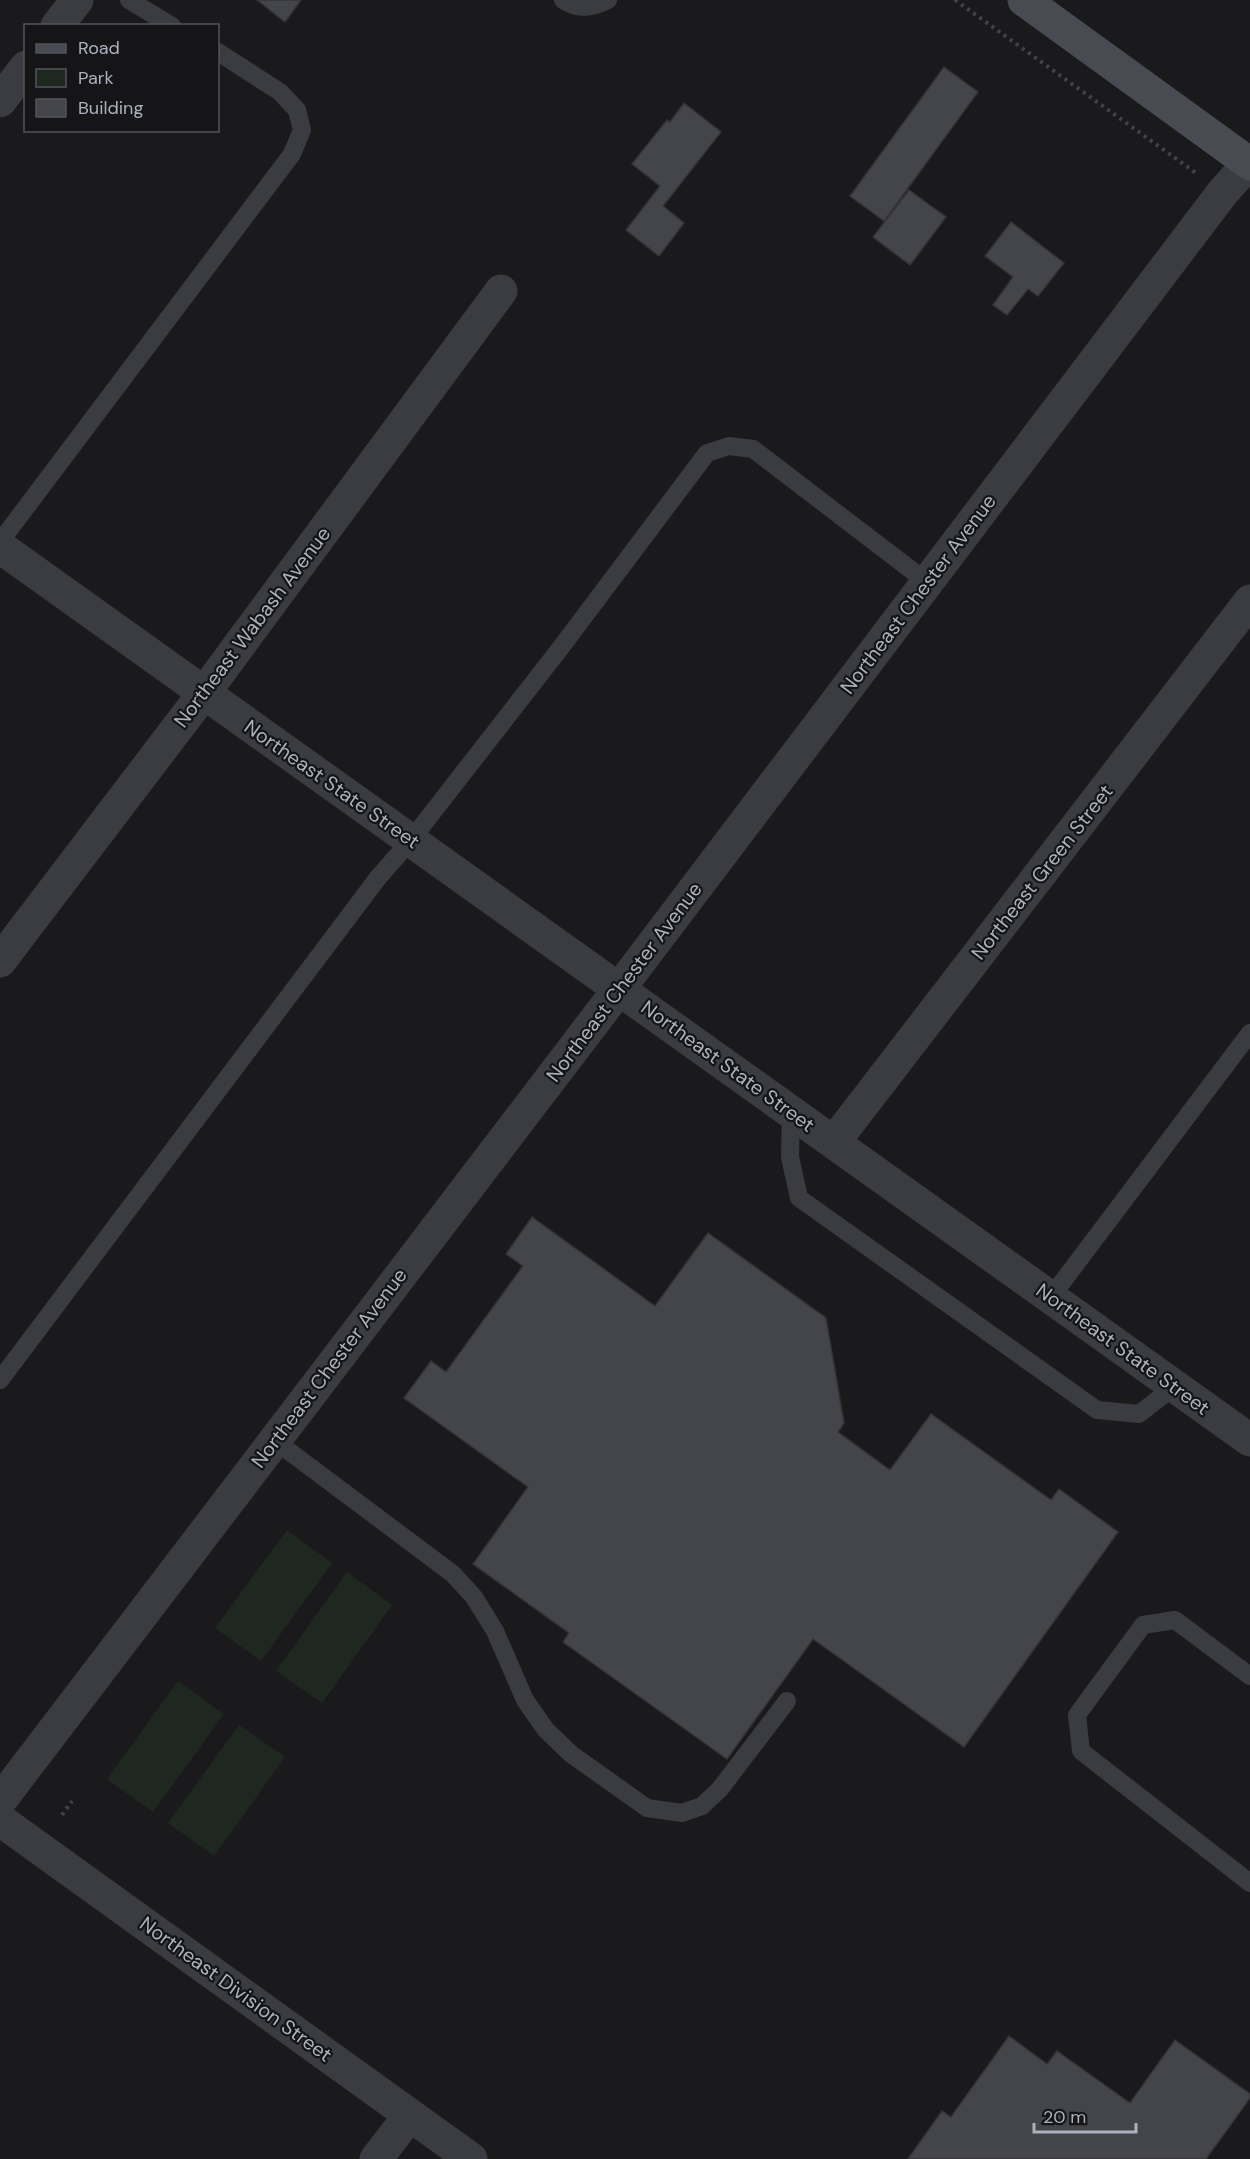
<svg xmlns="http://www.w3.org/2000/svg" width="1250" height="2159" font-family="'DM Sans',sans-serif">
<rect width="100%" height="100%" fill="#1a1a1d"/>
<path fill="#1f2820" d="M287,1530L332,1563L261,1661L215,1628Z
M347,1572L392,1605L322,1703L276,1671Z
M178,1681L224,1714L153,1812L107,1779Z
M239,1725L285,1757L214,1856L168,1823Z"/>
<path fill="#44454a" stroke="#343439" stroke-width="1.5" d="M257,0H301L285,22Z
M944,67L978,92L884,221L850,196Z
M684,103L721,132L663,206L684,223L659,256L626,230L660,186L632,164L667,120L670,122Z
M909,190L946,217L910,265L873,237Z
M1011,222L1064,263L1038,296L1028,289L1007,315L993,305L1013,277L985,256Z
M532,1217L655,1306L708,1233L826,1318L844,1423L838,1432L890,1470L931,1414L1051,1500L1059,1489L1118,1532L964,1747L813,1639L727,1759L563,1642L569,1633L473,1564L528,1487L404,1398L431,1361L446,1372L523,1266L506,1254Z
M1009,2036L1047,2064L1057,2051L1130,2103L1175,2040L1250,2094V2098L1206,2159H908L942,2111L951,2117Z"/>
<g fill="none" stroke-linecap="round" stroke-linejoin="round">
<path stroke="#414349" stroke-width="4" stroke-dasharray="3 4.5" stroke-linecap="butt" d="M955,0L1196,173
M62,1815L72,1801"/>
<path stroke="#3b3c42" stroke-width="18" d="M129,0L172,26
M563,0C578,10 592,8 608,0
M0,542L292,154L302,130L297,110L280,92L218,52
M791,1111L790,1157L799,1198L1097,1410L1139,1414L1175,1386
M1051,1297L1250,1033
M0,1380L377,879L411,840L562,646L707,453L729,446L753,449L927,582
M274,1440L453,1574L474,1597L495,1631L525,1700L546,1730L571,1754L647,1808L682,1813L702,1806L720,1789L787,1701
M1250,1676L1175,1620L1143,1625L1077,1715L1081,1751L1250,1883"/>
<path stroke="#3b3c42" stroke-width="33" d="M57,26L77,0
M0,101L26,67
M0,547L1250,1440
M0,961L204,693L501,291
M834,1142L1250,601
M376,2159L410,2115"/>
<path stroke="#3b3c42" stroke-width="33" d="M0,1801L619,989L1223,192L1250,162
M0,1820L471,2159"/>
<path stroke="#494b52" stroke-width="33" d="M1024,0L1250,164"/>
</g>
<g text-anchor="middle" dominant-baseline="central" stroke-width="4.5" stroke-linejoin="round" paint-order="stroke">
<g font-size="20" fill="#acb2bd" stroke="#151518">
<text transform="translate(918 594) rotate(-53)">Northeast Chester Avenue</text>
<text transform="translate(252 627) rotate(-53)">Northeast Wabash Avenue</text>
<text transform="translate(332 784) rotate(35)">Northeast State Street</text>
<text transform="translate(1042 872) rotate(-52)">Northeast Green Street</text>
<text transform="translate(624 982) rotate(-53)">Northeast Chester Avenue</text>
<text transform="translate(728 1066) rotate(36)">Northeast State Street</text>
<text transform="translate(1123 1349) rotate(36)">Northeast State Street</text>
<text transform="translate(329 1368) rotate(-53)">Northeast Chester Avenue</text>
<text transform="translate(236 1989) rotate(36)">Northeast Division Street</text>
</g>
</g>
<rect x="24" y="24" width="195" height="108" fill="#151518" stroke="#51545a" stroke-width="1.5"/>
<rect x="36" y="44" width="30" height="9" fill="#494b52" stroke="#51545a" stroke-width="1.5"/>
<text x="78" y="54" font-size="18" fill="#acb2bd">Road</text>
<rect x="36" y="69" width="30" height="18" fill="#1f2820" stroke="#51545a" stroke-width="1.5"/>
<text x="78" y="84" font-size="18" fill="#acb2bd">Park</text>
<rect x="36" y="99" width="30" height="18" fill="#44454a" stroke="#51545a" stroke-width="1.5"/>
<text x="78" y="114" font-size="18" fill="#acb2bd">Building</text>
<path d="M1034 2123v9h102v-9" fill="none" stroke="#acb2bd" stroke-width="3"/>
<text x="1043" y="2123" font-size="18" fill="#acb2bd" stroke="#151518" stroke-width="4.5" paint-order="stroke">20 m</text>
</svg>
